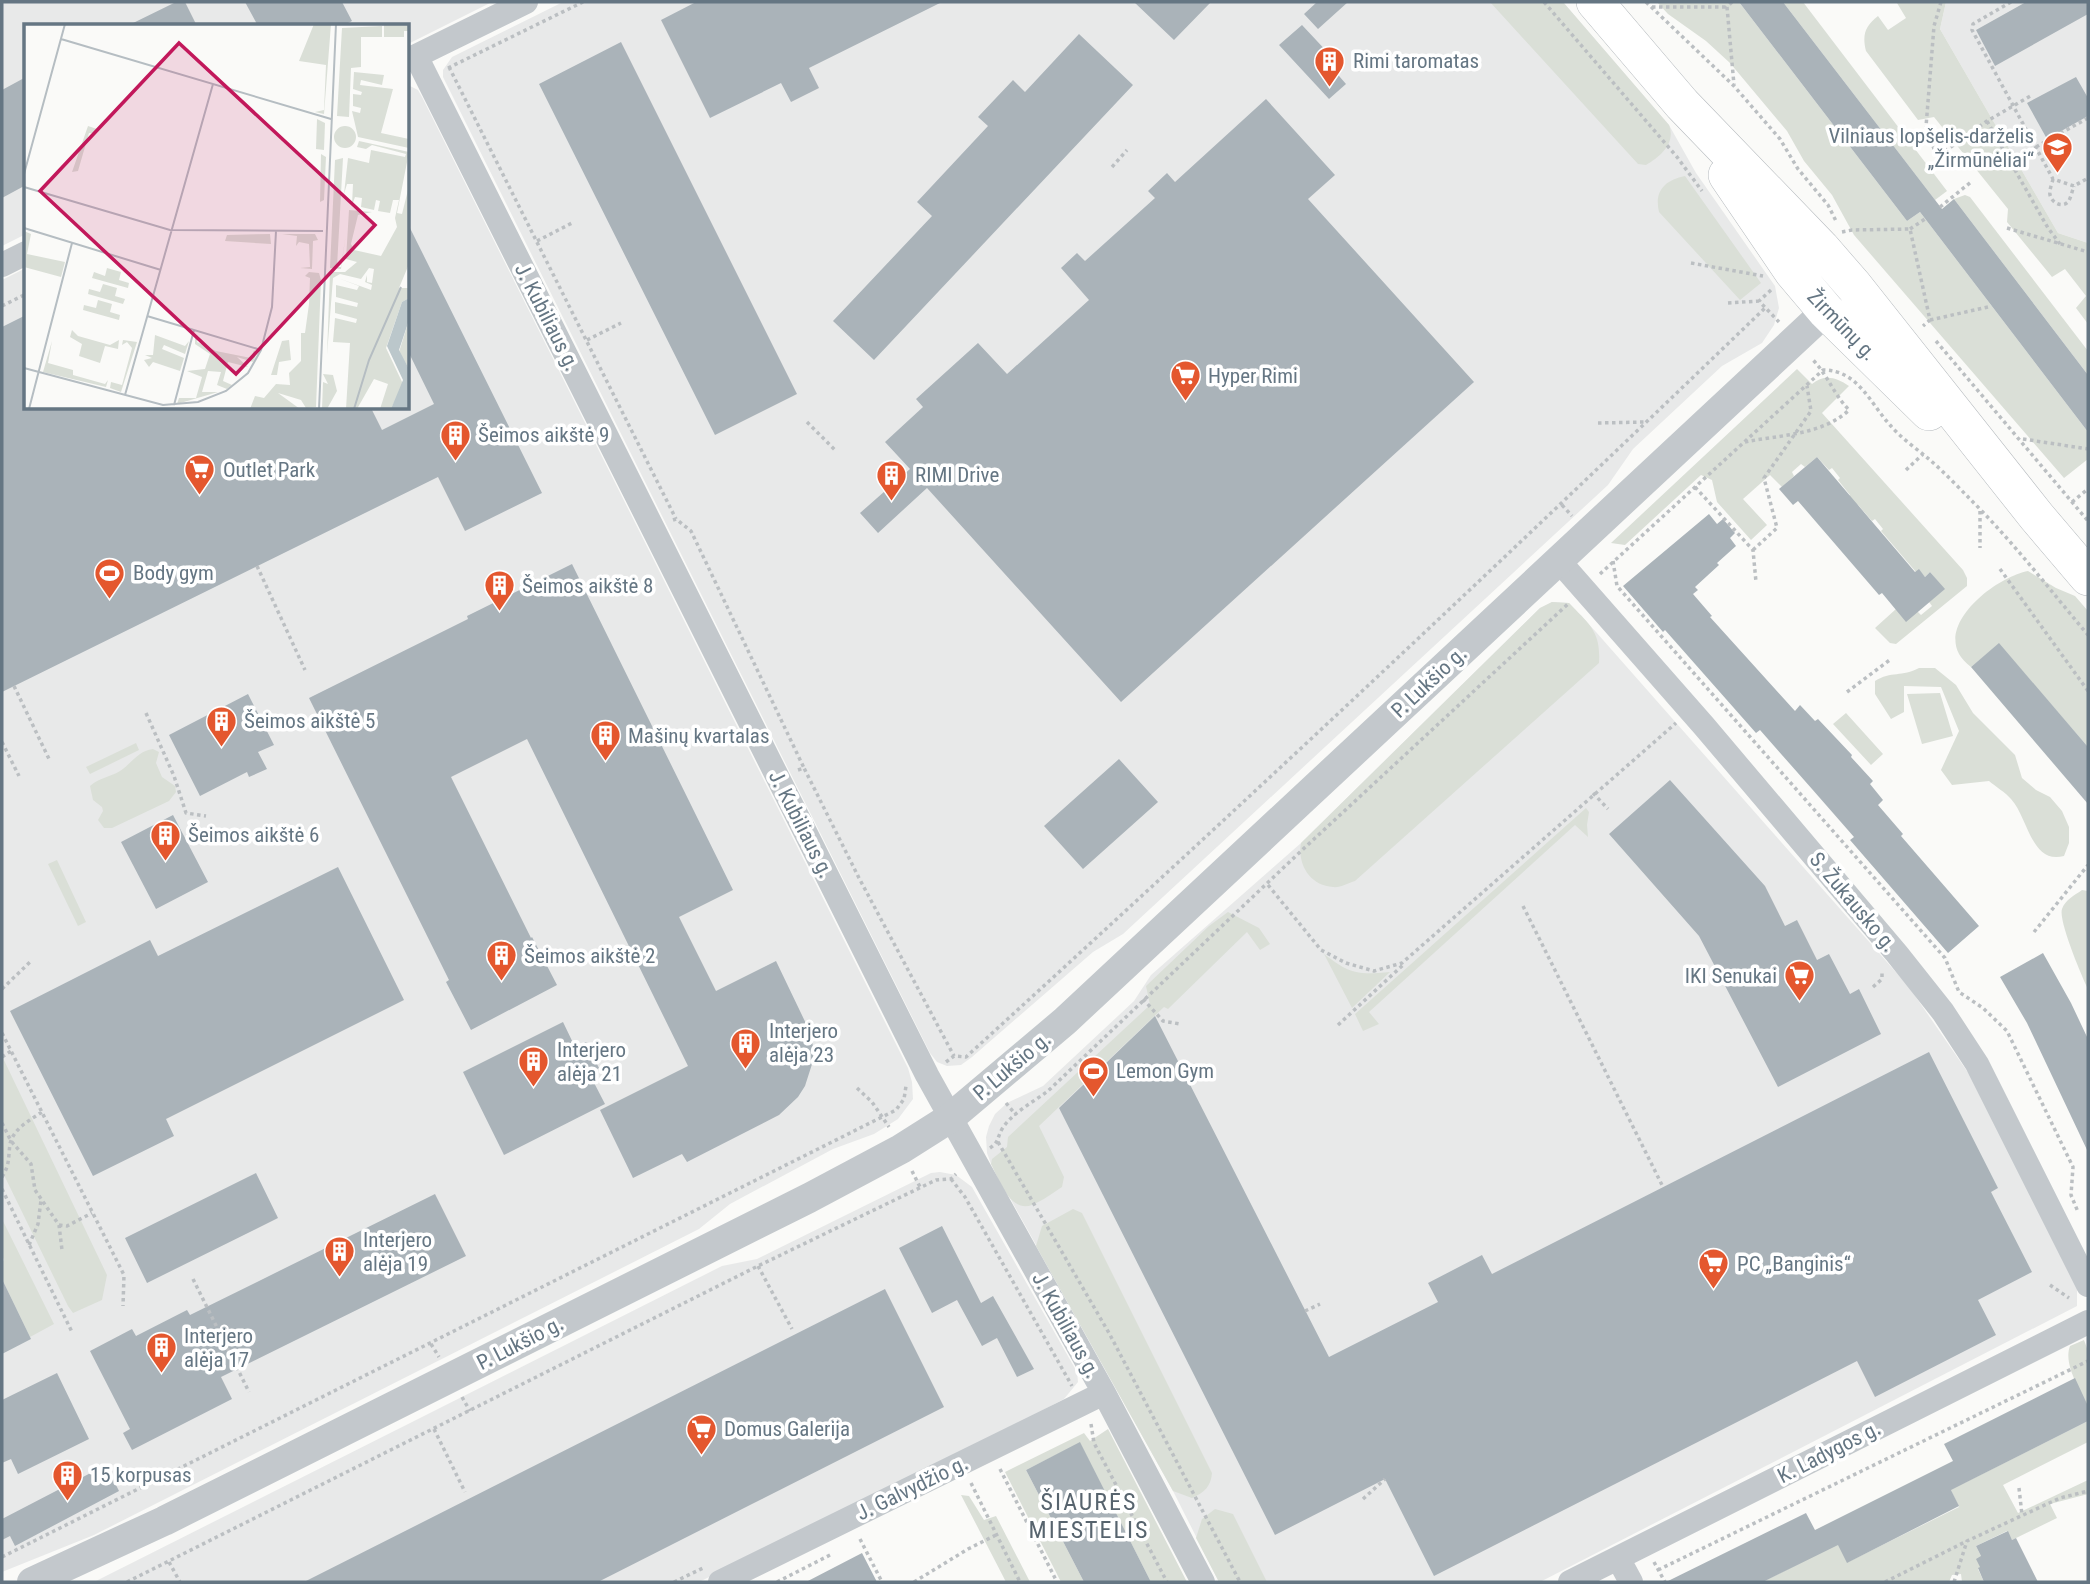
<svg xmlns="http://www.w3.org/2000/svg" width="2090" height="1584" font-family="'Roboto Condensed',sans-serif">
<rect width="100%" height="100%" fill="#fafaf8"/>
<path fill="#e8e9e9" d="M2,2H492L408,44V26H26V234L2,246Z
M563,2H1563L1669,125L1696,173L1775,286L1779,308L1774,325L1762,343L1722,366L1633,449L1608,485L1123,934L1093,952L972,1057L961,1065L947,1066L937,1062L930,1053L443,77V70L452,57Z
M1946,2H2088V243L2058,233L1940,29Z
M408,85L418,90L422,97L908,1068L912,1082L913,1099L898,1119L874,1134L833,1149L730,1204L699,1229L94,1535L2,1572V280L26,268V408H408Z
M1552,602L1569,603L1596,632L1909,987L1971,1077L2077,1288V1306L1540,1582H1219L1173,1491L991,1164L987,1153L986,1137L989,1126L995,1114L1007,1103L1043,1086L1134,1001L1151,975L1301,843L1540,608Z
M940,1172L956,1175L972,1187L1077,1372L1078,1382L1064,1399L961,1453L699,1582H94L722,1266L757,1259L931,1173Z"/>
<path fill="#dadfd7" d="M1490,2H1563L1669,125C1676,143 1661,156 1646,165L1638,164Z
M1657,2H1739L1907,221L1920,212L2088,432V459L2064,478L1854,235L1832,195L1804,161L1787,131L1730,63L1706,41L1668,14Z
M1783,2H1803L1947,191L1935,200Z
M1899,2H1946L1940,29L2058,233L2088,243V324L2076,308L2086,296L2065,269L2052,277L2007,222L2008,209L1934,117L1918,120L1866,51C1862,35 1865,26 1878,16L1888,30L1906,18L1897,3Z
M1685,176L1761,283L1740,300L1659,212C1654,191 1665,180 1685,176Z
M1965,195L1970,197L2088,351V375L1954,199Z
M1797,369L1812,384C1824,374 1836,377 1849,386L1822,413L1963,570L1967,578V586L1896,644L1890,643L1875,628L1896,609L1918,612L1921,615L1932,606L1929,602L1944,589L1930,572L1925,577L1919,570L1916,572L1881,531L1883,529L1875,519L1872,521L1859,506L1848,498L1850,495L1838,480L1840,478L1832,468L1829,470L1817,457L1805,467L1801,464L1792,472L1794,476L1782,487L1770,475L1743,499L1767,525L1751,540L1717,502L1712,480L1701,475L1625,545L1611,543Z
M2028,571L2056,588L2075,596L2088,611V747L1999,644L1971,667C1925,633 1992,578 2028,571Z
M1552,602L1569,603C1589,624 1601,631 1599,663L1355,881C1348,883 1340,888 1333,887C1310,886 1297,864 1301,843L1540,608Z
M1919,668H1935L1956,685L1973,713L2015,755L2022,778L2036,790L2050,797L2062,811L2069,827V843L2064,856C2031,865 2028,817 2011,799C2005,792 1996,787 1989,781L1952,785L1941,770L1959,731L1941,687L1904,686V712L1891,719L1875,694V681C1891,671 1902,677 1919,668Z
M1940,693L1953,736L1922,744L1907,694Z
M1846,713L1883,754L1871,765L1833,724Z
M136,743L139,750L90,774L86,767Z
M153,749L159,752L156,763L162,777L175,786L176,792L169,801L112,828H104L98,820L103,811L102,807L93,800L90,786C100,777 111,777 120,771C132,763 138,751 153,749Z
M1586,808L1589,812L1587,825L1588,837L1575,825L1369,1012L1379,1024L1363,1031L1355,1014Z
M57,860L86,922L78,926L48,864Z
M2082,890L2088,891V989C2082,977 2058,920 2062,909C2065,900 2075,895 2082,890Z
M1228,912L1259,928L1270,944L1260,950L1247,932L1168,1009L1164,1007L1039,1126L1064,1177L1062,1187C1053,1193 1042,1201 1032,1205C1010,1213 999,1179 991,1164L992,1159L1007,1147L1008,1137L1150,1005L1146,986L1209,926Z
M1324,954C1350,974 1357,975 1390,972L1352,1008Z
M2,1056L107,1275L102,1300L73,1313L68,1306L2,1171Z
M1073,1209L1082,1213L1212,1473C1211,1486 1205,1492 1192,1498L1173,1491L1036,1246L1042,1226Z
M2,1219L54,1324L30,1337L2,1279V1262L4,1260L2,1255Z
M2084,1340L2088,1351V1406C2080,1390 2063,1364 2070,1346Z
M2088,1421V1442L2003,1485L2018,1513L2088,1480V1494L2050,1504L2057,1518L2012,1540L2007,1531L1976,1546L1981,1556L1980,1567L1978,1569L1984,1582H1962L1961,1574L1952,1575L1949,1582H1763L1838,1543L1848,1562L1959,1507L1949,1486L1964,1483Z
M1108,1429L1187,1582H1151L1080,1443L1026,1470L1084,1582H1061L1005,1472L1084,1433L1090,1441Z
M961,1495L969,1496L984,1520L996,1516L1030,1582H1006Z
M1215,1509L1233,1514L1267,1582H1219L1196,1538L1202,1519Z"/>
<path fill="#aab3b9" d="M176,2H185L197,26H127Z
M245,2H342L352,21L342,26H258Z
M696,2H942L809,68L819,88L791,102L781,83L710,118L661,20Z
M1134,2H1211L1174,40Z
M1317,2H1348L1318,29L1304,14Z
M1739,2H1783L1942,209L1954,199L2088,375V432L1920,212L1907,221Z
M2026,2H2088V14L1995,66L1976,30Z
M1302,25L1331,56L1326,61L1346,84L1329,99L1279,45Z
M1079,34L1133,85L874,360L833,321L932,216L917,202L988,126L978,117L1013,80L1025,92Z
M621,42L797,394L715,435L539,84Z
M26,77V185L2,198V90Z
M2076,77L2088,98V116L2047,139L2027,103Z
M1266,99L1335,175L1308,199L1474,382L1121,702L927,488L878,533L860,513L910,469L885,442L923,407L916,399L978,343L1007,374L1089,300L1061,268L1077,253L1085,261L1155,198L1148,191L1167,173L1175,182Z
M408,224L542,493L465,531L438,477L2,692V327L26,315V408H371L382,430L434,404L408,351Z
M1817,457L1915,572L1919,569L1925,577L1930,572L1945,589L1906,622L1882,593L1879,595L1798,501L1793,505L1779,489Z
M1709,514L1717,524L1723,519L1735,533L1730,538L1736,546L1717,563L1719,565L1695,587L1698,590L1693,594L1712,616L1710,617L1795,711L1800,705L1815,721L1818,719L1852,755L1851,757L1873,781L1870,784L1883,800L1878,805L1903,834L1901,836L1979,926L1948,953L1850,840L1854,837L1812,789L1760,730L1756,733L1665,630L1663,632L1623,586Z
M572,564L733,890L679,917L716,991L776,961L811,1034L813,1047V1061L805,1086L798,1097L779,1115L687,1162L682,1154L633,1178L600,1110L688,1066L527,739L451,777L531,938L532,937L557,985L471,1030L446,982L449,980L309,698L468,619L467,616Z
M1999,643L2088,747V804L1971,667Z
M248,694L274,745L258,752L267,769L249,777L247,772L200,796L169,735Z
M1119,759L1158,802L1083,869L1044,826Z
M1670,780L1765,886L1785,926L1797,920L1817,960L1829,954L1850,994L1859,989L1881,1034L1778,1087L1699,936L1609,834Z
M173,815L208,882L156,909L121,842Z
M338,867L404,1000L166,1119L174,1136L93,1176L10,1011L150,940L158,956Z
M2043,953L2071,1003L2088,1039V1152L2027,1023L2000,977Z
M1155,1016L1329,1357L1438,1302L1428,1283L1482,1255L1492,1274L1929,1052L1998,1188L1991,1192L2032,1272L1978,1300L1996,1335L1875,1397L1857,1361L1434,1576L1385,1479L1275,1535L1059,1108Z
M563,1022L575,1047L586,1042L599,1068L589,1073L605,1104L504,1155L463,1072Z
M256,1173L278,1218L147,1283L125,1238Z
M435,1194L466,1256L221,1377L232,1399L132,1450L123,1433L130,1429L90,1351L132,1329L136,1336L187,1310L190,1315Z
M942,1226L981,1303L993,1296L1034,1369L1017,1377L997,1338L982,1346L957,1300L932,1313L899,1248Z
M2,1279L31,1339L2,1354Z
M885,1289L944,1407L752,1504L598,1582H304Z
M57,1373L89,1439L18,1474L11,1459L2,1463V1400Z
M2075,1378L2088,1406V1421L1951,1490L1959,1506L1847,1563L1838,1545L1763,1582H1666L1806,1513L1815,1530L1953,1461L1944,1444Z
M1080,1442L1151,1582H1084L1026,1470Z
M106,1465L119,1491L15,1546L10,1536L2,1540V1519Z
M2008,1531L2012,1540L2016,1538L2038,1582H1984L1978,1568L1980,1567L1976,1559L1981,1556L1976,1546Z
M862,1553L877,1582H806Z"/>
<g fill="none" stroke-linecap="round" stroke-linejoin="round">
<defs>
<path id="primary" d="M1595,2L1682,104L1821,248L1854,286L2037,517L2088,577
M1727,175L1793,272L1826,311L1929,412"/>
</defs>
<use href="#primary" stroke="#b5babe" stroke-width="38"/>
<path stroke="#bbbfc2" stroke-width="3.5" stroke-dasharray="3.5 3.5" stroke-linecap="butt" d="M1544,2L1677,157L1702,191
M1646,2L1734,86L1780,139L1798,169L1828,205L1837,223
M1732,2L1727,7L1734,85
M1941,2L1934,26L1926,127L1937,157L1987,121L2032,95
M2011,2L1973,24L1972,30L2053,179L2074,186L2088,178
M1652,7H1727
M449,67L676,519
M448,68L583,2
M1987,121L2048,228L2060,244
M2036,147L2088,118
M1112,167L1127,150
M2053,179C2052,184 2049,190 2050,195C2052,203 2062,208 2068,202C2071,198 2072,191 2074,186
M1940,207L1971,182
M2007,228L2088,252
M1910,229L1925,219
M1842,232L1852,230L1910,229L1930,320L1923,326
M537,241L572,223
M1691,263L1763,276
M1771,290L1759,301L1779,322
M1728,303L1759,301
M2,306L26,294
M1930,320L1988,307
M587,340L621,323
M1936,341L2088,521
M807,422L836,451
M1598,423L1645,422
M2023,439L2088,449
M1745,442C1779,435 1823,435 1849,410C1832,392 1828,375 1812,359
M1906,470L1923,454
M1695,487L1753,550L1756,582
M2072,502L2088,489
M1562,505L1572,516
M1980,511V548
M673,520L676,519L691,531L804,768
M1753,550L1777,528L1764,478L1811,411L1807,386
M1613,561L1617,586L1945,958L1959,992L1983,1008L2007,1031L2073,1167L2071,1195L2078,1212
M257,566L305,670
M2000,569L2088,691
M1600,574L1823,370C1858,370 1870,403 1890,425C1901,438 1917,449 1930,460C1945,473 1959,488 1972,501C2014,543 2050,590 2088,635
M14,686L50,761
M1847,692L1891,659
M146,713L174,776L186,813L206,816
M2,742L19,776
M798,770L804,768L859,878L954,1056
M1593,793L1608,809
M1268,885L1321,950L1346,963L1374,971L1402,963L1676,723
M1523,906L1663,1187
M2034,932L2088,865
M1873,987L1882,979V973
M2,989L30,962
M1143,999L1163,1021L1180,1024
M1338,1025L1403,965L1402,963
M2,1033L124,1275L123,1306
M2,1057L11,1051
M946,1062L954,1056L966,1057C1236,811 1503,561 1766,307
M857,1088L872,1102L889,1127
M1006,1103L1016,1115
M2,1123L11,1141L31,1164L35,1190L59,1225L62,1250
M998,1142L1109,1333L1240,1582
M990,1148C999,1142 997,1138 1002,1129C1011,1114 1033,1102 1048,1091L1299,853L1569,603
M912,1171L920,1187
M2,1177C10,1164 8,1159 10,1144C13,1129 30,1120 42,1112
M951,1179L965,1197L1072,1386
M2,1189L72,1332
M59,1225L67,1226L92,1213
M29,1245L38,1224L41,1200
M758,1266L792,1329
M193,1279L249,1392
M2050,1285L2069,1298
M1305,1311L1320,1304
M431,1344L439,1357
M462,1397L470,1411
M1091,1424L1094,1443L1167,1582
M434,1429L465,1492
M1000,1469L1057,1582
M971,1483L1020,1582
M2019,1488L2022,1515
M1363,1499L1385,1479
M860,1539L882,1582
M2,1557L896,1110L904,1099L906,1086
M169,1562L180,1582
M1654,1562L1665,1582
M1658,1570L2088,1361
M127,1582L758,1266L936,1180L951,1179L956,1174
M674,1582L703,1568
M777,1582L832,1554
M914,1582L968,1549L996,1535
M1885,1582L1967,1541
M1954,1582L1967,1541L2060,1498L2088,1491"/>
<path stroke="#c3c8cc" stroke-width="24" d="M416,56L927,1075L1104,1393L1203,1582
M408,60L526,2
M2,265L26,253
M1559,561L1704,726L1897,954L1943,1012L1977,1064L2088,1285
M1618,1558L1631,1582
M720,1582L1104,1393
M1570,1582L2088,1322"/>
<path stroke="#c3c8cc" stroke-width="30" d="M32,1582L164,1521L809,1198L901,1149L950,1118L1065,1021L1826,311"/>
<use href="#primary" stroke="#fff" stroke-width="37"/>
</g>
<defs>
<symbol id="building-pin" viewBox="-11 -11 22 30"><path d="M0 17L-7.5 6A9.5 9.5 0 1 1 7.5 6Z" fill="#e4572e" stroke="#fff"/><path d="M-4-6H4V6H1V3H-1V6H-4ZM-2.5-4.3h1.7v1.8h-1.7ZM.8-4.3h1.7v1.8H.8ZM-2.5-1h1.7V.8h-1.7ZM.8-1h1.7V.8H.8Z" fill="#fff"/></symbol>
<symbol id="school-pin" viewBox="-11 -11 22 30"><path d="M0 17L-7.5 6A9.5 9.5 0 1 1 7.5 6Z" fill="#e4572e" stroke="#fff"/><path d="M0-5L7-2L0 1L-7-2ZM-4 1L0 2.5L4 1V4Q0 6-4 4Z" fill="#fff"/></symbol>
<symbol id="supermarket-pin" viewBox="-11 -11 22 30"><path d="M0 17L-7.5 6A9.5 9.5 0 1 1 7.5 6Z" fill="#e4572e" stroke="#fff"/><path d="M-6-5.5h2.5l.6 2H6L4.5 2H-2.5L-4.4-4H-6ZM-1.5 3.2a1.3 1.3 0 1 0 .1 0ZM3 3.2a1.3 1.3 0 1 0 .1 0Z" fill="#fff"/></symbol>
<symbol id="stadium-pin" viewBox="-11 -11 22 30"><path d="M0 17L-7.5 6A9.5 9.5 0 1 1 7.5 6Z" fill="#e4572e" stroke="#fff"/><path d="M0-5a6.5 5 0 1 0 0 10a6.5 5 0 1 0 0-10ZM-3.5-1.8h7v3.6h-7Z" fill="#fff"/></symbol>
</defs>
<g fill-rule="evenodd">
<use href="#building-pin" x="1312" y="44" width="35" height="47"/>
<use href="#school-pin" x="2040" y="130" width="35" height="47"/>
<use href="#supermarket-pin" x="1168" y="358" width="35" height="47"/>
<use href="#building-pin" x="438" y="418" width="35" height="47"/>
<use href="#supermarket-pin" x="182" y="452" width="35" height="47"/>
<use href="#building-pin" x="874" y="458" width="35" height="47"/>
<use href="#stadium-pin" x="92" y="556" width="35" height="47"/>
<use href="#building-pin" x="482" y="568" width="35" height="47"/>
<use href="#building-pin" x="204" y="704" width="35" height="47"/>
<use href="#building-pin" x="588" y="718" width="35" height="47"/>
<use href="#building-pin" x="148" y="818" width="35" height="47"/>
<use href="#building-pin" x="484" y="938" width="35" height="47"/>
<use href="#supermarket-pin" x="1782" y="958" width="35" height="47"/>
<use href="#building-pin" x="728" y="1026" width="35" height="47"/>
<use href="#building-pin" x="516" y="1044" width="35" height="47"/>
<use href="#stadium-pin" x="1076" y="1054" width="35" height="47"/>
<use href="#building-pin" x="322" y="1234" width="35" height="47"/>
<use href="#supermarket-pin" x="1696" y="1246" width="35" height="47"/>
<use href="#building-pin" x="144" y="1330" width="35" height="47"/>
<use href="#supermarket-pin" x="684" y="1412" width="35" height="47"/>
<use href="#building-pin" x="50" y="1458" width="35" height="47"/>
</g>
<g text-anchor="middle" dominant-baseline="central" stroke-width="7" stroke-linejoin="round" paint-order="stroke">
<g font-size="21" fill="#657683" stroke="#fff" text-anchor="start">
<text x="1353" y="61">Rimi taromatas</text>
<text x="2034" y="136" text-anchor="end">Vilniaus lopšelis-darželis<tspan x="2034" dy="24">„Žirmūnėliai“</tspan></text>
<text x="1208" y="376">Hyper Rimi</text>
<text x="478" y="435">Šeimos aikštė 9</text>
<text x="223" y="470">Outlet Park</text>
<text x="915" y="475">RIMI Drive</text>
<text x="133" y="573">Body gym</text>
<text x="522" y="586">Šeimos aikštė 8</text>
<text x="244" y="721">Šeimos aikštė 5</text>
<text x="628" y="736">Mašinų kvartalas</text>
<text x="188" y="835">Šeimos aikštė 6</text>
<text x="524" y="956">Šeimos aikštė 2</text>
<text x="1777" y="976" text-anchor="end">IKI Senukai</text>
<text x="769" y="1031">Interjero<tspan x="769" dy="24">alėja 23</tspan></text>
<text x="557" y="1050">Interjero<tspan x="557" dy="24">alėja 21</tspan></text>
<text x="1116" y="1071">Lemon Gym</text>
<text x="363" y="1240">Interjero<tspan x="363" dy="24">alėja 19</tspan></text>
<text x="1737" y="1264">PC „Banginis“</text>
<text x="184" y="1336">Interjero<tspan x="184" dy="24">alėja 17</tspan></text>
<text x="724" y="1429">Domus Galerija</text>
<text x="90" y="1475">15 korpusas</text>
</g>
<g font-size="21" fill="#657683" stroke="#fff">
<text transform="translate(547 317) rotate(63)">J. Kubiliaus g.</text>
<text transform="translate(1842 325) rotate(46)">Žirmūnų g.</text>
<text transform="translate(1429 682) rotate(-43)">P. Lukšio g.</text>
<text transform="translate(801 824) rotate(63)">J. Kubiliaus g.</text>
<text transform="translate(1853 902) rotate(50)">S. Žukausko g.</text>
<text transform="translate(1012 1066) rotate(-40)">P. Lukšio g.</text>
<text transform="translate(1066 1325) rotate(61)">J. Kubiliaus g.</text>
<text transform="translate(520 1343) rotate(-27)">P. Lukšio g.</text>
<text transform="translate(1829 1452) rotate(-27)">K. Ladygos g.</text>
<text transform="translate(912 1488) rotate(-26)">J. Galvydžio g.</text>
</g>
<g font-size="24" letter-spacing="2" fill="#57646e" stroke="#fff">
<text x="1089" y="1502">ŠIAURĖS<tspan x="1089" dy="28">MIESTELIS</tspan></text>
</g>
</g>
<g transform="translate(24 24)">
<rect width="385" height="385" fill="#fafaf8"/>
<path d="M290,0H307L300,90L291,88L300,86L302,41L275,37ZM360,0H385V7H380V13H360ZM358,2V13H337V43L327,44L325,93L313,92L318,4ZM330,48L360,51L358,61L337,56L336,61L369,65L357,109L385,115V124L334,113L328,87L336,89L337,84L329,82V70L337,71L338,68L329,65ZM293,95L301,99L300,126L292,125ZM310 113a11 11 0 1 1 22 0a11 11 0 1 1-22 0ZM64,102L73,105L71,110L65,109L54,147L48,148ZM335,117L385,128L373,189L378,190L385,162V240L375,264H385V274L378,278L362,324L379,360L367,385H356L364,360L350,355L333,385H322L326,319L309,318L311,294L332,299L333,295L311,289V278L333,283L334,279L312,273V261L333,266L335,262L314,254L347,266L348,261L341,258L343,251V258L348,259L350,245L345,244L337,255L316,250L309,254L303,331L306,248H321L333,238L322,235L325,186L348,188L334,191L327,220L330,226L357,232L373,203L371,194L350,190L371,194L375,176H369L366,189L354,187L356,177L352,176L350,186L337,183L338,174L331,173L328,181L329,160H323L320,170L324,134L345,139L347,126L381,133L382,130L348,121L342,125L333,123ZM297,130L302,133L300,176L296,178ZM319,134L313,243H317L322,209L317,245L306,244L311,136ZM0,207L7,210L3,230L41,238L37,253L0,243ZM246,210L247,220L201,217L203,211ZM258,210H291L294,216L289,217L288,245L276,244L286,243L285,220L275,218L272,222L273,212ZM83,244L97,248L95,256L105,259L104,264L68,254L70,248L81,252ZM285,248L295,249L297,256L292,383L282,384L277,376L254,369L276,385H226L231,372L240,374L252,360L266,361L265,349L277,337V309H281L285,280L286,254L281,252ZM79,260L93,264L91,272L101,275L99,280L64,270L65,265L76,268ZM74,276L88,280L86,288L96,291L95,296L59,286L60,281L72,284ZM385,296V345L375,328ZM48,306L54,312L86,321L95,316L94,325L81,322L76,339L55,332L58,320L46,313ZM171,310L174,312L173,318L192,327L227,334L230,326L233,329L229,338L213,333L224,343L204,338L199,357L208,361L203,365L193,361L197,348L184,347L178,368H194L153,380L155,374H172L178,353L163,347L181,345L186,330L171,320ZM131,311L161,322L165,317L161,330L140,321L138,325L160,334L156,347L129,338L125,343L120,336L128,334L121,331H129ZM99,316L113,318L97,368L86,364L87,358L98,361L108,324L103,318L98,321ZM265,316L267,336L255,338L253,351H247L258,317ZM28,317L24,339L49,346V351L81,360L84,356L82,363L19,348ZM299,350L309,351L313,367L303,385H298L299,358L304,360Z" fill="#dadfd7"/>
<path d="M385,274V296L375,326L385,345V385H367L379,356L363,322L378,278Z" fill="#bbc7cb"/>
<path fill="none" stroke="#b5bdc2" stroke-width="2" d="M37,15L307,95M0,150L41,0M0,163L146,206L299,207M0,204L137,246M123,292L237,326M0,344L139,381L174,378L202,367L224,349L237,326L248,283L252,207M101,371L189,60M150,381L170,306M5,385L48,219M295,385L312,0M330,385L345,336L377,263"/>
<path fill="#c2185b" fill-opacity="0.15" stroke="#c2185b" stroke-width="3.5" d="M155,19L351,201L212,350L16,167Z"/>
<rect width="385" height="385" fill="none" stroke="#657683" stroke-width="3.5"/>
</g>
<rect width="2090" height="1584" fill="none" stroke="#657683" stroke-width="7"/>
</svg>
